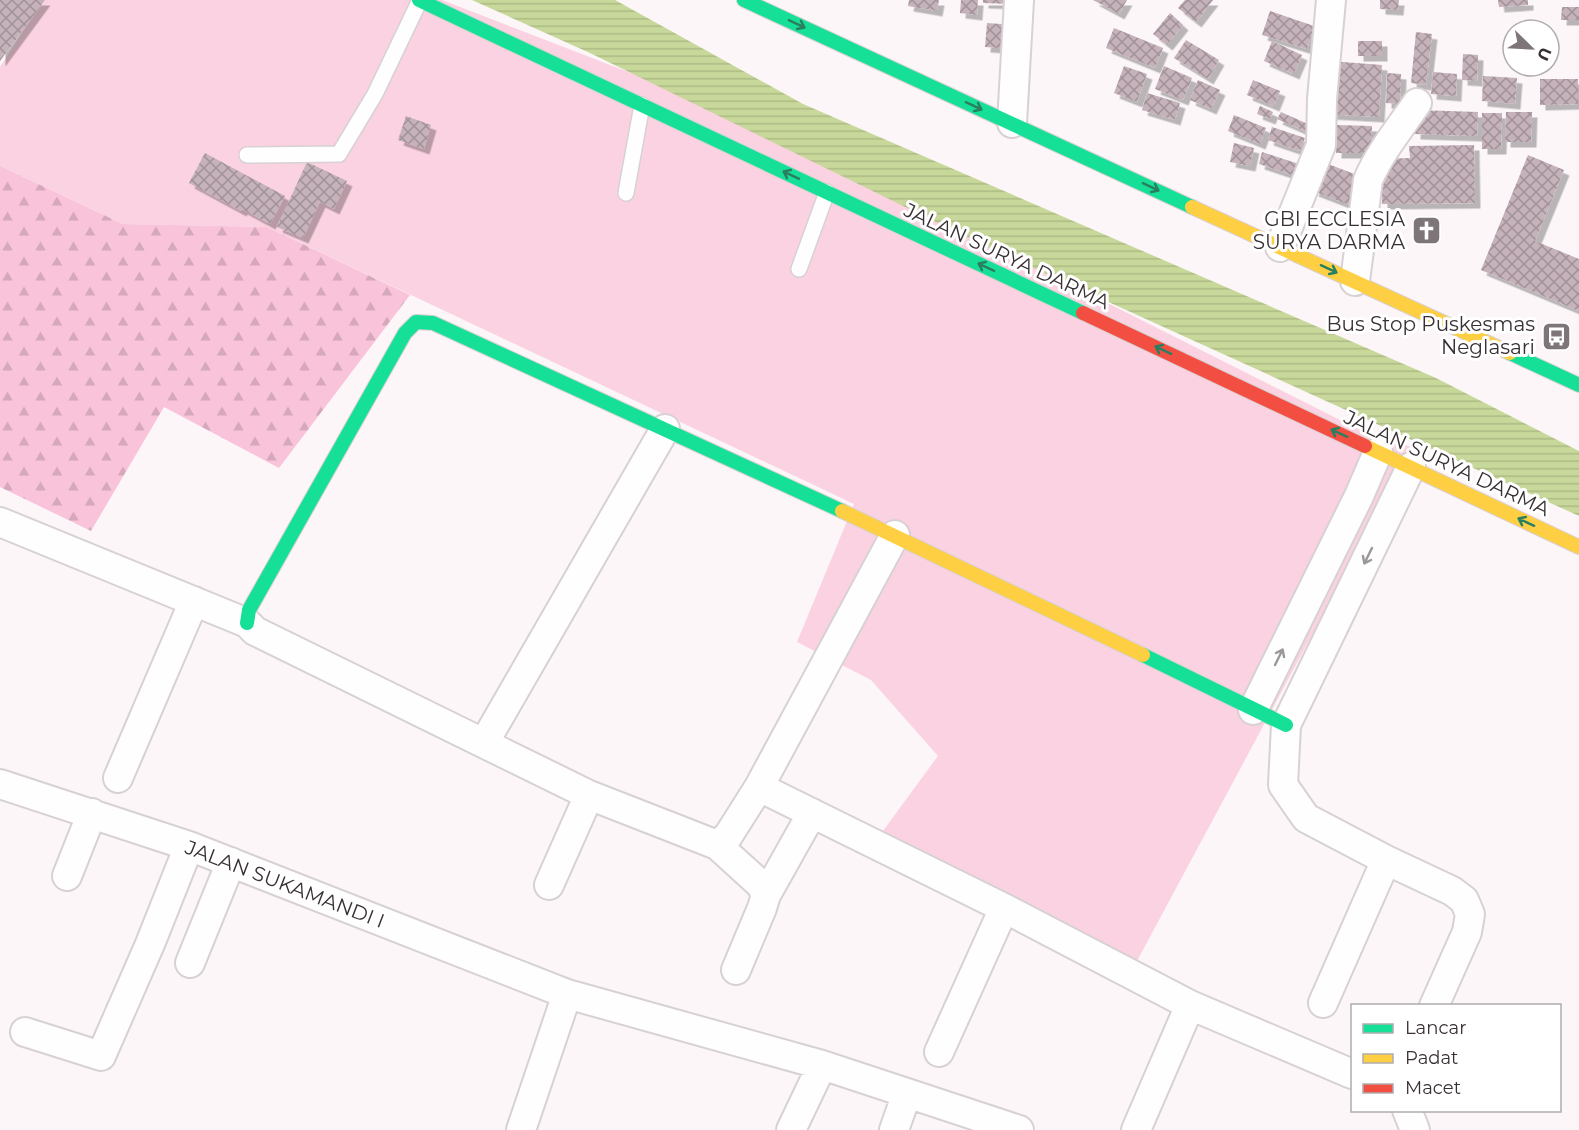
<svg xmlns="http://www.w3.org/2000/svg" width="1579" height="1130" font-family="Montserrat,sans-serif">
<defs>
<pattern id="forest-firs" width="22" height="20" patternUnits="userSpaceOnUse" patternTransform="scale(1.5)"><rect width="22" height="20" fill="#f9c3d9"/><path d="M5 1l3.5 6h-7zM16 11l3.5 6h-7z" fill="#d6a8bb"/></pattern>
<pattern id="water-rules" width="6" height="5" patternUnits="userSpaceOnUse" patternTransform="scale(1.5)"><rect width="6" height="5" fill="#c8d89a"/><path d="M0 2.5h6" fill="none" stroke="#adba85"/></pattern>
<pattern id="building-cross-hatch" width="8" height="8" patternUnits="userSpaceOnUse" patternTransform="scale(1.5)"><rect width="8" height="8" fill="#c5b2ba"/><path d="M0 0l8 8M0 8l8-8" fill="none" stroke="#a19198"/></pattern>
<filter id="shadow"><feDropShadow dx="5.5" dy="5.5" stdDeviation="0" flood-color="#0004"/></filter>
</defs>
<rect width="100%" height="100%" fill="#fcf6f8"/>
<path fill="#fbd2e1" d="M43,0H442L649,80L837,167L1374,437L1413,447L1137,961L877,839L938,756L871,680L797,642L854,504L267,227L123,224L0,166V67Z"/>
<path fill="url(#forest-firs)" d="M0,166L123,224L267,227L410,295L279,468L164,407L91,531L0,487Z"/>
<path fill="url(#water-rules)" d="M472,0H615L803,104L1436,378L1579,451V516L981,244L590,53Z"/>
<path fill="url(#building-cross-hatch)" filter="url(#shadow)" d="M0,0H45L0,61Z
M909,0H939L937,11L908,6Z
M961,0H978L977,15L960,13Z
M983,0H1012L1011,4L983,3Z
M1093,0H1127L1119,14Z
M1185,0H1213L1196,22L1178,8Z
M1380,0H1399L1398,10L1380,9Z
M1498,0H1528V5L1499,7Z
M1562,7H1579V20H1561Z
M1270,11L1314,26L1307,49L1262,35Z
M1170,13L1183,25L1167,45L1153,34Z
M987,23L1015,25L1013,49L985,47Z
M1114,28L1163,48L1155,68L1106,48Z
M1416,32L1432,34L1426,85L1411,83Z
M1186,40L1219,60L1208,79L1174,58Z
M1272,41L1302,55L1294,74L1264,61Z
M1358,41H1382V56H1358Z
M1463,54L1478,55L1477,81L1462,80Z
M1330,61L1382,65L1379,117L1327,114Z
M1124,66L1147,74L1137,102L1114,93Z
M1164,66L1192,78L1183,100L1155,89Z
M1433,72L1457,74L1456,96L1431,94Z
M1387,73L1401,74L1400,104L1386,103Z
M1483,76L1517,78L1515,104L1482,101Z
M1540,79H1578V104L1540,105Z
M1198,80L1220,90L1211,109L1190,100Z
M1253,80L1280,91L1274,106L1247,95Z
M1147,93L1180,103L1175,120L1142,110Z
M1260,106L1273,112L1270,119L1257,114Z
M1416,110L1478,112L1477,136L1415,134Z
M1281,112L1310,125L1307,132L1277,119Z
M1506,112H1532L1531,142H1505Z
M1482,113H1502L1501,149H1482Z
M1234,115L1266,128L1260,144L1228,131Z
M406,116L431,125L424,149L398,140Z
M1337,125L1372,126L1371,153H1336Z
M1272,127L1305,138L1300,151L1268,140Z
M1234,143L1254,148L1250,166L1230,162Z
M1474,145L1475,203L1382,204V159L1410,158L1409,146Z
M1262,152L1311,168L1307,180L1259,164Z
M205,153L285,196L270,224L242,209L241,211L189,183Z
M1528,155L1564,170L1535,241L1579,259V311L1481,270Z
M307,162L347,181L334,209L320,202L303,238L277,227Z
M1323,162L1362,177L1352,206L1313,191Z"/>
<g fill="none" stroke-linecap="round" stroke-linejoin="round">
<defs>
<path id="lane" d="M247,155L339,154L375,94L420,0
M626,193L642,105
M799,269L827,192"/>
<path id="street" d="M1012,123L1019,0
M1280,247L1321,145L1322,99L1331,0
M1355,281L1368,180C1380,152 1400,128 1417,103
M1411,467L1286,725L1283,785L1306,818L1386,860L1452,891L1464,900L1470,914L1467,932L1434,1006
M0,522L247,623L255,631L589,795L717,845L761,885L766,895
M1253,710L1359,496L1378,452
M484,743L665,429
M118,778L194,601
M0,784L189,846L567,994L822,1065L1019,1130
M759,787L1004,908L1190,1005L1352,1074
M717,845L728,836L759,787L895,535
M67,876L92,813
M549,885L589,795
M190,963L231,862
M736,970L762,908L766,895L812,813
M1323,1003L1386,860
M25,1032L101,1056L150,944L189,846
M939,1052L1004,908
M1407,1110L1415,1130
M521,1130L567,994
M791,1130L822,1065
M894,1130L907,1093
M1136,1130L1190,1005"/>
<path id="fast" d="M419,0L1083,313
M744,0L1192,207
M1510,353L1579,385
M247,623L249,610L405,333L416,322L433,323L842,511
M1143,655L1286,725"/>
<path id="slow" d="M1192,207L1510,353
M1365,446L1579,547
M842,511L1143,655"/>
<path id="jam" d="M1083,313L1365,446"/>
</defs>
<use href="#lane" stroke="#d8d1d3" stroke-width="18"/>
<use href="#street" stroke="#d8d1d3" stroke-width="32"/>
<use href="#fast" stroke="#d8d1d3" stroke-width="16"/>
<use href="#slow" stroke="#d8d1d3" stroke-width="16"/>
<use href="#jam" stroke="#d8d1d3" stroke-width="16"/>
<use href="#lane" stroke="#fffefe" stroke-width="15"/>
<use href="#street" stroke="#fffefe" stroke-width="28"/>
<use href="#fast" stroke="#16e098" stroke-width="14"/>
<use href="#slow" stroke="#ffcf43" stroke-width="14"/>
<use href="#jam" stroke="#f24e42" stroke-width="14"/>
</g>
<defs><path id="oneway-shaft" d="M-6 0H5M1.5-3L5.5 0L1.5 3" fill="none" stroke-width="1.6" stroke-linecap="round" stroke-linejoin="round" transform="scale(1.5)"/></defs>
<g stroke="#297f60">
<use href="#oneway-shaft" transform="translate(797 24) rotate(25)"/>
<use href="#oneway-shaft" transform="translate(974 106) rotate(25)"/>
<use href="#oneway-shaft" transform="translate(791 175) rotate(-155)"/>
<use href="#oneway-shaft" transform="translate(1151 187) rotate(25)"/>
<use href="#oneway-shaft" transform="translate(986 267) rotate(-155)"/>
<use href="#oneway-shaft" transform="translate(1329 269) rotate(25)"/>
<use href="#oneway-shaft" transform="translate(1163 350) rotate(-155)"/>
<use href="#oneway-shaft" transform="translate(1339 433) rotate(-155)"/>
<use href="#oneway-shaft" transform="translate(1526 522) rotate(-155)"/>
</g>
<g stroke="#9c9798">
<use href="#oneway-shaft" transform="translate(1368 556) rotate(116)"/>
<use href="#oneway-shaft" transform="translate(1279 657) rotate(-64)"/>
</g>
<defs>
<symbol id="church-square" viewBox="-11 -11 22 22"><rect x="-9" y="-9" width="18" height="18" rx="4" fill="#7d7578" stroke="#fff"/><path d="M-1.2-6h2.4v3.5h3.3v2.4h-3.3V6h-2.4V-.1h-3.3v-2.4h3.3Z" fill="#fff"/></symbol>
<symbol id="bus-square" viewBox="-11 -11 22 22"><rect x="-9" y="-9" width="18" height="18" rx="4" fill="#7d7578" stroke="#fff"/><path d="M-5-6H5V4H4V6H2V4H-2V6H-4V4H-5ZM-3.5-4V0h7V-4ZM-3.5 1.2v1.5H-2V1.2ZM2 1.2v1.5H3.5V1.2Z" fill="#fff"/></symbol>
</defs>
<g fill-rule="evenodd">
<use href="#church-square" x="1410" y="214" width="33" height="33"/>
<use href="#bus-square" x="1540" y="320" width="33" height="33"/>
</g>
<g text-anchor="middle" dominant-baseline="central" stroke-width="6" stroke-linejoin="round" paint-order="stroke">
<g font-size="20" fill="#393033" stroke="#fff" text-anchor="end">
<text x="1405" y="219">GBI ECCLESIA<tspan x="1405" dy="23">SURYA DARMA</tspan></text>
<text x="1535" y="324">Bus Stop Puskesmas<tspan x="1535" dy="23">Neglasari</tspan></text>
</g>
<g font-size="20" fill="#393033" stroke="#fff">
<text transform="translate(1007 256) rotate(25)">JALAN SURYA DARMA</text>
<text transform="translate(1447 463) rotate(25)">JALAN SURYA DARMA</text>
<text transform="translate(285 884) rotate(21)">JALAN SUKAMANDI I</text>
</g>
</g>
<rect x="1351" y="1004" width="210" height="108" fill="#ffffff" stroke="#b0acad" stroke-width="1.5"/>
<rect x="1363" y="1024" width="30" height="9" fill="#16e098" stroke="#b0acad" stroke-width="1.5"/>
<text x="1405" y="1034" font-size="18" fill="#393033">Lancar</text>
<rect x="1363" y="1054" width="30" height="9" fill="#ffcf43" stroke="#b0acad" stroke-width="1.5"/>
<text x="1405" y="1064" font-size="18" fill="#393033">Padat</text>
<rect x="1363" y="1084" width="30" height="9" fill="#f24e42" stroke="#b0acad" stroke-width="1.5"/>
<text x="1405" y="1094" font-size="18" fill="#393033">Macet</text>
<g transform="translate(1531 48) rotate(114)"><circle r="28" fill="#ffffff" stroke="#b0acad" stroke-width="1.5"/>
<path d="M0-4.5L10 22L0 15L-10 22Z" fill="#7d7578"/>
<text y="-9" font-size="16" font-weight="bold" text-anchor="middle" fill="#393033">U</text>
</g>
</svg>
